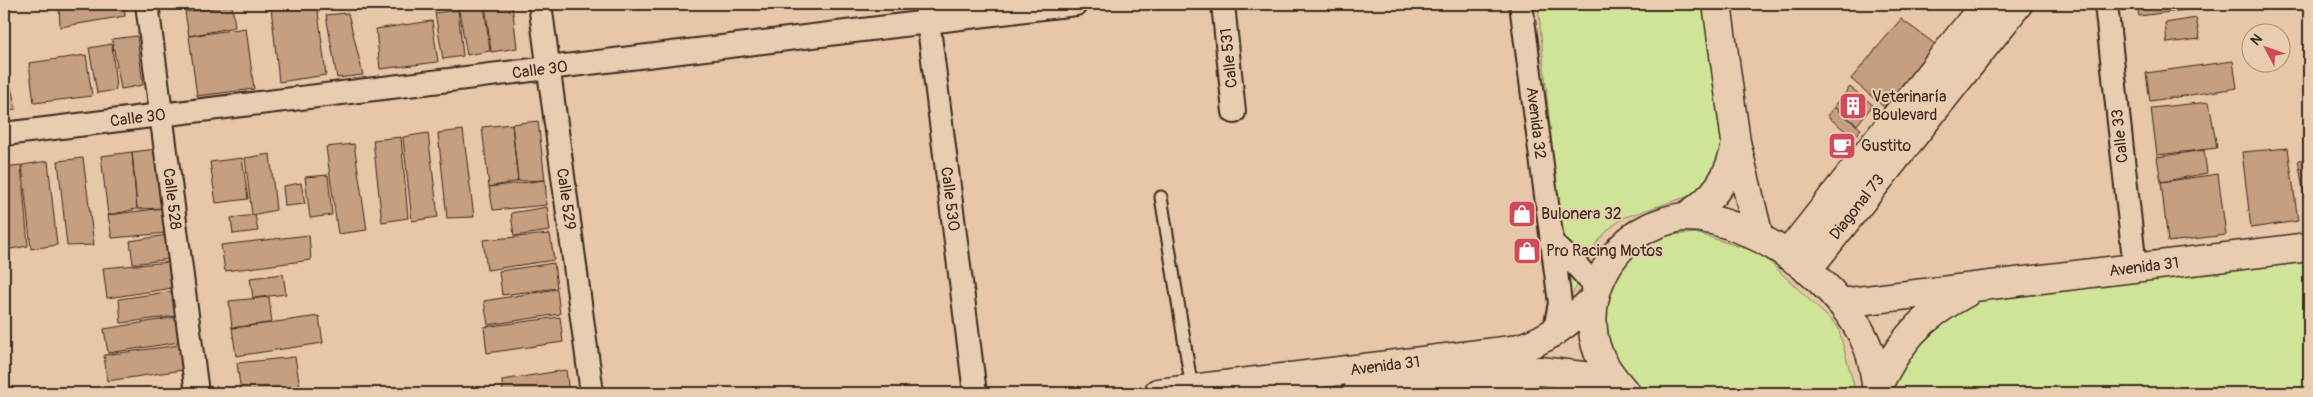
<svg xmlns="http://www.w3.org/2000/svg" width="2313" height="397" font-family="Pangolin,sans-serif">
<rect width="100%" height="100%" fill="#e8c6a8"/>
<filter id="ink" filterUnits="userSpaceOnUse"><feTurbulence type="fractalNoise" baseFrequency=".02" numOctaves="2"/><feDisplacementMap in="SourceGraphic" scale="10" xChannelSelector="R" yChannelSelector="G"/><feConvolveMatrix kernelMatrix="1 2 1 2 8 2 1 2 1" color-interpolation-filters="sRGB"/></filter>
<g filter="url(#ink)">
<path fill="#d0e498" stroke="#86875b" d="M1538,4H1717L1725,138L1720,165L1704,185L1689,196L1625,217L1611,227L1596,243L1573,294L1570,296L1566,291Z
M1696,233L1760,253L1838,327L1856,393H1639L1616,359L1594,306L1643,237Z
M2309,261V393H1883L1950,304Z"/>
<path fill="#c69e80" stroke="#3b2a1e" d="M59,4H124L125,16L60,27Z
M184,4H238L185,10Z
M303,4H317L326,75L279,82L271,7Z
M484,4L490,51L467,55L458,5Z
M485,4H512L517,48L491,52Z
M2137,4H2225V5L2139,16Z
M232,5L235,27L189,36L185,12Z
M458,10L463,56L443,59L435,13Z
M348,13L363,75L337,78L326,15Z
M2196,18L2200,39L2167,43L2165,23Z
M1901,19L1935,44L1884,107L1851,79Z
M432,21L438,62L380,69L376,29Z
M246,28L254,89L197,96L189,36Z
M137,36L143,85L121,89L112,39Z
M112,44L116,90L97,93L89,48Z
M86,55L92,96L34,103L29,63Z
M4,57L16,109L4,111Z
M2233,61L2237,88L2150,101L2146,73Z
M1850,87L1873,105L1857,125L1834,107Z
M2209,102L2217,148L2157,155L2151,108Z
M1834,107L1861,129L1854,138L1827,116Z
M538,121L545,180L518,181L512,124Z
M512,124L518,181L489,187L482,127Z
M463,130L474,217L447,218L438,133Z
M428,133L438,217L412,221L403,137Z
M401,137L408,218L382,222L373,140Z
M354,144L367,230L338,234L326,147Z
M2288,148L2298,221L2251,228L2242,152Z
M157,149L164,208L137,209L132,152Z
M2204,150L2207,173L2161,182L2157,157Z
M132,152L137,209L108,215L101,156Z
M270,154L276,210L252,215L245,158Z
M83,158L94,245L67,246L58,161Z
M242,158L248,199L216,203L210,162Z
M2309,159V224L2298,160Z
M48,161L57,245L31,249L22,165Z
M21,165L28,246L4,250V167Z
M2218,174L2226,235L2168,242L2161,182Z
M328,175L332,215L310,218L305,177Z
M545,180L547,205L493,210L489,187Z
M301,183L305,204L285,206L283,186Z
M547,207L550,231L514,236L511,213Z
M164,208L167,233L112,238L108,215Z
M255,215L258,231L233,234L231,218Z
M550,234L554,260L487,270L483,240Z
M167,235L170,259L133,264L130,241Z
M309,235L311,260L225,271L221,245Z
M170,262L173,288L107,298L103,268Z
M554,263L557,288L502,295L499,271Z
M283,274L286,294L253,298L250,278Z
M557,289L560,314L488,325L484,301Z
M174,291L176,316L121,323L119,299Z
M269,297L272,323L232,328L229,301Z
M319,316L323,343L236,356L232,328Z
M177,317L180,342L108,353L104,329Z
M560,317L563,342L487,353L484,327Z
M180,345L182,370L107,381L104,355Z
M295,357L301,393H241L237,363Z
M566,370L569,393H503L502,380Z"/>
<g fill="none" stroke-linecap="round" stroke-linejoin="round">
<defs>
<path id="lane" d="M1161,197L1192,389"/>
<path id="street" d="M147,4L197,393
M540,4L592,393
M926,4L975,393
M1223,4L1234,112
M1521,4L1560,303L1554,334
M2106,4L2135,268
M4,134L1076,4
M1551,242L1577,266L1597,288"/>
<path id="secondary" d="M1717,4L1736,142L1759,237
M1685,217C1715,198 1730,177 1736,143
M1787,255L1985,4
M1807,270L2018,4
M1841,303L2309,247
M1877,388C1900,341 1920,317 1966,293
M1158,393L1512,350C1547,342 1569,322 1595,298
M1357,393L1540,371L1583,376L1624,393
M1626,393C1612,377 1598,360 1594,338C1586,290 1611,242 1657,224C1666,221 1676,217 1686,217C1758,217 1865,298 1874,371C1875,378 1877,386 1876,393"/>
</defs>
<use href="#lane" stroke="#3b2a1e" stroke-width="15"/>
<use href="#street" stroke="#3b2a1e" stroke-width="26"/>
<use href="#secondary" stroke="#3b2a1e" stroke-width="31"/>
<use href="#lane" stroke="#e9cdb0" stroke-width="11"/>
<use href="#street" stroke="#e9cdb0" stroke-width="22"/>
<use href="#secondary" stroke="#e9cdb0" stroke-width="28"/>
</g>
</g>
<defs>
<symbol id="building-square" viewBox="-11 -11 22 22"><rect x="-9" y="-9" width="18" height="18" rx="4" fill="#d1495b" stroke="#e9cdb0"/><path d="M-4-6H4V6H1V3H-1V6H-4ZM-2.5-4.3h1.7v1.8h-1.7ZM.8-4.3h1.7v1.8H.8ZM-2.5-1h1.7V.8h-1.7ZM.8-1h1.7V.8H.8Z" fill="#fff"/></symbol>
<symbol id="cafe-square" viewBox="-11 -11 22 22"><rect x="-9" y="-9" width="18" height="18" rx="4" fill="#d1495b" stroke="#e9cdb0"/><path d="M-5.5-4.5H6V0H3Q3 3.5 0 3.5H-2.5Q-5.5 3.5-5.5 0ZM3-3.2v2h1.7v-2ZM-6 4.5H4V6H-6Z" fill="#fff"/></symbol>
<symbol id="shop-square" viewBox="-11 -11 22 22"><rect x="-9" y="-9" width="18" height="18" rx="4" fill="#d1495b" stroke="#e9cdb0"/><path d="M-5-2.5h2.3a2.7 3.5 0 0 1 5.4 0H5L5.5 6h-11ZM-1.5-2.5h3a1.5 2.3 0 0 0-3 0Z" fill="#fff"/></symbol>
</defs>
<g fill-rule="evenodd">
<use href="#building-square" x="1837" y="90" width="32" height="32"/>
<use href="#cafe-square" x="1826" y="130" width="32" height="32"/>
<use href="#shop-square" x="1506" y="198" width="32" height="32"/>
<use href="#shop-square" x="1511" y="235" width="32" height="32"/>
</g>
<g text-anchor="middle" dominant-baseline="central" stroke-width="4" stroke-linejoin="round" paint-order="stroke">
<g font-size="16" fill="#3b2a1e" stroke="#e9cdb0">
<text transform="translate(1229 58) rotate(-96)">Calle 531</text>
<text transform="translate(540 70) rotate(-7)">Calle 30</text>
<text transform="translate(138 118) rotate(-7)">Calle 30</text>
<text transform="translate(1536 123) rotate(83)">Avenida 32</text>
<text transform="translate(2120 136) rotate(-96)">Calle 33</text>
<text transform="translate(172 199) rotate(83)">Calle 528</text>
<text transform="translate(566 199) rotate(82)">Calle 529</text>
<text transform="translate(950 199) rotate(83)">Calle 530</text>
<text transform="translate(1857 207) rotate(-52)">Diagonal 73</text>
<text transform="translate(2144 267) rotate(-7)">Avenida 31</text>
<text transform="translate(1385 366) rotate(-7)">Avenida 31</text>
</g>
<g font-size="16" fill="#3b2a1e" stroke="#e9cdb0" text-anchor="start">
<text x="1872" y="97">Veterinaría<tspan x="1872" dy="18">Boulevard</tspan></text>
<text x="1861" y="146">Gustito</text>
<text x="1541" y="214">Bulonera 32</text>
<text x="1546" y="251">Pro Racing Motos</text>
</g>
</g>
<rect width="2313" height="397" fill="none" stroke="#e9cdb0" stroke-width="20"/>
<rect x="10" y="10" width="2293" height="377" fill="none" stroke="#3b2a1e" stroke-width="2" filter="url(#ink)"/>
<g transform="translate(2266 48) rotate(311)"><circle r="24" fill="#e9cdb0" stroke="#a38c76"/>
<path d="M0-4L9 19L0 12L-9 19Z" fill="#d1495b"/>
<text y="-8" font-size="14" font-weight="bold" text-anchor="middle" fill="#3b2a1e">N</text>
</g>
</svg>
